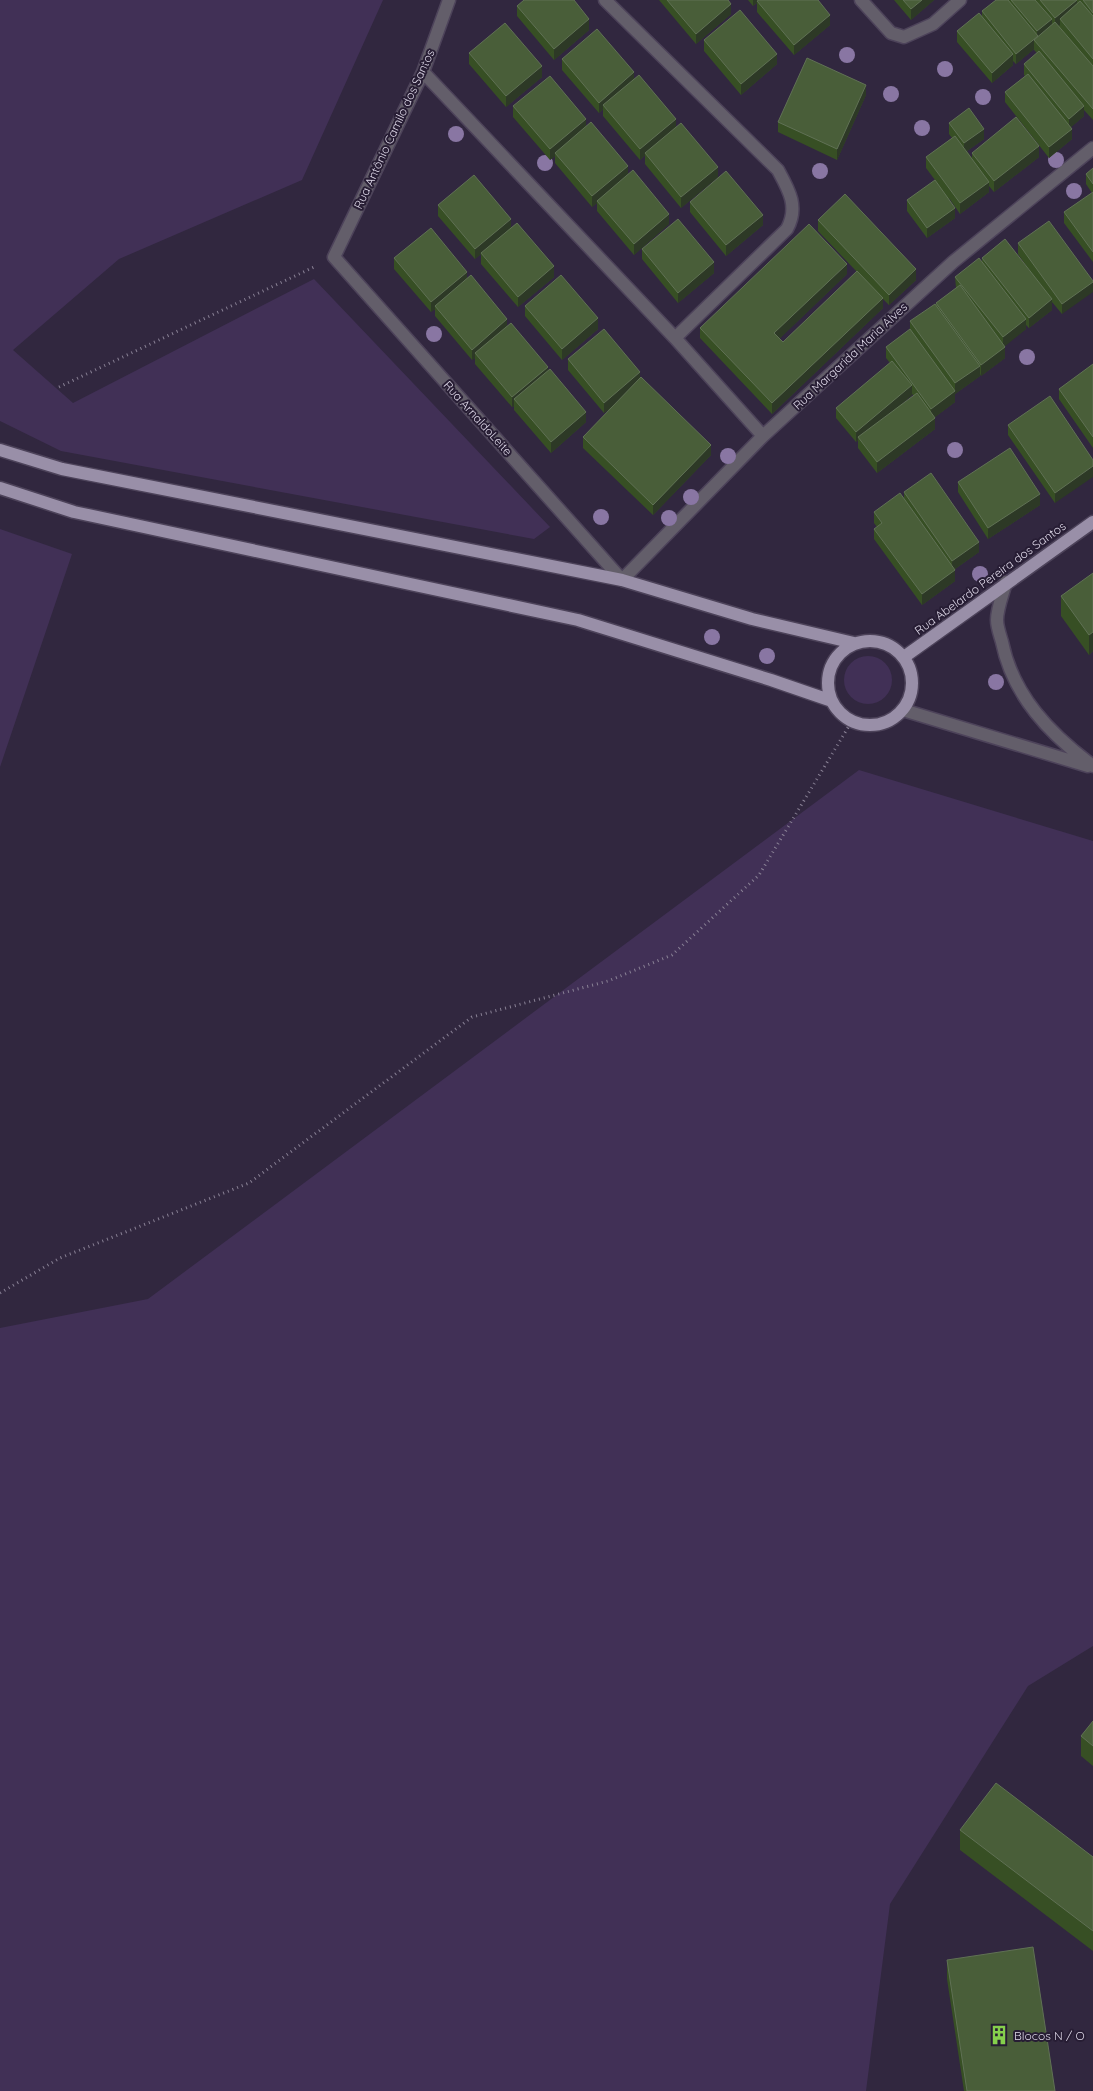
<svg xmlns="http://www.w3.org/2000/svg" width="1093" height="2091" font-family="Quicksand,sans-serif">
<rect width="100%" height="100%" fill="#31273f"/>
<path fill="#413056" d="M0,0H383L302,180L119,259L13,350L73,403L314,279L550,527L534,539L61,451L0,421Z
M0,529L72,554L0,767Z
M844 680a24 24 0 1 1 48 0a24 24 0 1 1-48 0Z
M859,770L1093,841V1646L1028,1686L890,1904L866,2091H0V1328L148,1299Z"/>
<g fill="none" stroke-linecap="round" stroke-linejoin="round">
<defs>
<path id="minor" d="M449,0L423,72L334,257L622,580L763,436L953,262L1093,148
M605,0L778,170C789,190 799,207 787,229L675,338
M861,0L891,33L904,37L933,24L960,0
M423,72L675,338L763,436
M1006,582C1003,594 997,608 997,620C997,627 1000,635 1002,642C1013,696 1050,734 1093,766
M903,710L1088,766"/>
<path id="major" d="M0,450L62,469L622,580L752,619L854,643
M0,488L74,512L578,620L771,680L832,701
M828 683a42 42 0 1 1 84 0a42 42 0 1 1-84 0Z
M904,657L1093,522"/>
</defs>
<use href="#minor" stroke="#4d435a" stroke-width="15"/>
<use href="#major" stroke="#4d435a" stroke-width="15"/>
<path stroke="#898195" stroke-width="3" stroke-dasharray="1 4" stroke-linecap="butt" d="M59,387L314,267
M0,1293L60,1258L249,1183L472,1017L608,981L672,955L759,875L852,721"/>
<use href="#minor" stroke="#635e6a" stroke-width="12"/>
<use href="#major" stroke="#998fa8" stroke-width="12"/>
</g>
<g fill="#8976a3">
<circle cx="847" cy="55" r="8"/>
<circle cx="945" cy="69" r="8"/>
<circle cx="891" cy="94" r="8"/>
<circle cx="983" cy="97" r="8"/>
<circle cx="922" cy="128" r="8"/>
<circle cx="456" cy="134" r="8"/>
<circle cx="1056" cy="160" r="8"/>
<circle cx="545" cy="163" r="8"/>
<circle cx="820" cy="171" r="8"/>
<circle cx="1074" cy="191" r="8"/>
<circle cx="434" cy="334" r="8"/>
<circle cx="1027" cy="357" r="8"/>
<circle cx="955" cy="450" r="8"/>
<circle cx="728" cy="456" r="8"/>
<circle cx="691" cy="497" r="8"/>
<circle cx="601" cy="517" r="8"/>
<circle cx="669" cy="518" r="8"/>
<circle cx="980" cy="574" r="8"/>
<circle cx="712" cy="637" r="8"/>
<circle cx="767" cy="656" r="8"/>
<circle cx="996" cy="682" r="8"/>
</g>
<path fill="#374f24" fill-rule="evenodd" d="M659,0H728L731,14L696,44Z
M748,0H818L830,25L794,55L757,12V3L753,6Z
M894,0H934L911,20Z
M996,0H1093V120L1084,110V116L1071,127L1072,139L1049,158L1005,102V92L1025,76L1024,75V64L1037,53L1034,50V49L1016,64L1013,61V65L992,83L957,42V31L982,16V11Z
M517,6L589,30L554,60L517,16Z
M704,40L777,64L741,95L704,51Z
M469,53L542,77L506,107L469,64Z
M562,59L634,79L718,177L681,208L645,164V155L640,160L603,116V109L599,113L562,70Z
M866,95L837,160L778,132V122Z
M513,106L586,126L628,174L669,224L634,255L597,211V203L592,207L555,163V156L550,160L513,117Z
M949,123L984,139L967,151L972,158V153L1039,157L994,192L989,186V192L960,214L949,198L955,218L927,238L907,211V200L935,180L926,168V157L952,138L949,134Z
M1093,168V262L1064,223V212L1092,193L1086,184V174Z
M690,202L763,225L726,256L690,212Z
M438,205L511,228L554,277L518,307L481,264V254L475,259L438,216Z
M818,220L916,280L889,305L883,299V308L772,414L700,338V328L847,274L779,339L783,342L857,272L818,231Z
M1018,243L1093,281L1062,314L1052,302V310L1029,328L1026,325V329L1004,346L1005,358L981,376L980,374V376L955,394V402L935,417V429L877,473L858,448V440L856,442L836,418V408L890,363L886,358V347L910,330V321L936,306V303L956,288L955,277L982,262V258L1034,277L1018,254ZM912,394L914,396L897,408L912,395Z
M642,249L714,273L678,303L642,259Z
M394,258L467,279L507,326L548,370L586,422L551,453L514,410V406L512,407L475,364V358L472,360L435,316V309L431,312L394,269Z
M525,306L598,329L562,360L525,316Z
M568,359L640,377L711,455L653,515L583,448V437L612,407L604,413L568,370Z
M1093,364V448L1059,399V389Z
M1008,425L1093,460L1055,503L1008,435Z
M958,482L1040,505L988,539L958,492Z
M904,492L979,552L955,569V581L922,605L874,539V529L877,527L874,523V512L904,498Z
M1093,573V651L1089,655L1061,616V596Z
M1093,1721V1766L1081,1756V1736Z
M960,1830L1093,1857V1951L960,1850Z
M947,1960L1055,2091H964L947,1979Z"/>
<path fill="#2d3926" d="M753,0H760L753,6Z
M922,0H934L911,20V9Z
M1077,0V10L1060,19V25L1055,29V18Z
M731,4V14L696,44V34Z
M830,15V25L794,55V45Z
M589,19V30L554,60V49Z
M1052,19V30L1034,40V49L1016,64V54L1037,36V31Z
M777,54V64L741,95V84Z
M1013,54V65L992,83V73Z
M542,66V77L506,107V96Z
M634,72V83L603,105V109L599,113V103Z
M866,85V95L837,160V149Z
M1084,106V116L1069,129V119Z
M586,119V130L555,153V156L550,160V149Z
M676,119V129L645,153V155L640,160V149Z
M984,129V139L964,153V143Z
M1072,129V139L1049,158V147Z
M1039,146V157L994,192V181Z
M628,166V176L597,201V203L592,207V196Z
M718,167V177L681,208V197Z
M989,182V192L960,214V203Z
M955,208V218L927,238V228Z
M669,214V224L634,255V244Z
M763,215V225L726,256V245Z
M511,219V229L475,259V249Z
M714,262V273L678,303V293Z
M847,264V274L774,344V333Z
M554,266V277L518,307V297Z
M916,269V280L889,305V295Z
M467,272V282L435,306V309L431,312V302Z
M1093,282V292L1062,314V304Z
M883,298V308L772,414V403Z
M1052,299V310L1029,328V318Z
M598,318V329L562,360V349Z
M507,319V330L475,353V358L472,360V350Z
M1026,319V329L1003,348V337Z
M1005,347V358L981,376V365Z
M980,366V376L955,394V402L931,420V409L955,391V383Z
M548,367V377L514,399V406L512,407V397Z
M640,372V383L604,413V403Z
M912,385V395L860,439L858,437V440L856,442V432Z
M586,412V422L551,453V442Z
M935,418V429L877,473V462Z
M711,445V455L653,515V505Z
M1093,466V477L1055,503V493Z
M1040,494V505L988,539V528Z
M979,542V552L952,571V561Z
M955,570V581L922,605V594Z
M1093,632V651L1089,655V635Z"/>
<path fill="#495e39" stroke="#607155" d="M524,0H574L589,19L554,49L517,6Z
M667,0H728L731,4L696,34Z
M759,0H818L830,15L794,45L757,1Z
M903,0H922L911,9Z
M996,0H1008L1038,36L1016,54L982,11Z
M1011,0H1035L1052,19L1037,31Z
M1040,0H1077L1055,18Z
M1083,0H1093V13Z
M1080,1L1093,16V59L1060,19Z
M740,10L777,54L741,84L704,40Z
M979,13L1013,54L992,73L957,31Z
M1055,22L1093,66V109L1034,40Z
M505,23L542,66L506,96L469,53Z
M597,29L634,72L599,103L562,59Z
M1039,51L1084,106L1069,119L1024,64Z
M807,58L866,85L837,149L778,122Z
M1028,74L1072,129L1049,147L1005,92Z
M639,75L676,119L640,149L603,105Z
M550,76L586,119L550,149L513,106Z
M969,108L984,129L964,143L949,123Z
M1016,117L1039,146L994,181L972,153Z
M591,122L628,166L592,196L555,153Z
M681,123L718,167L681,197L645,153Z
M955,136L989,182L960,203L926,157Z
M1093,168V184L1086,174Z
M633,170L669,214L634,244L597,201Z
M726,171L763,215L726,245L690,202Z
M474,175L511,219L475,249L438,205Z
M935,180L955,208L927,228L907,200Z
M1093,192V252L1064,212Z
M845,194L916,269L889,295L818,220Z
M678,219L714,262L678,293L642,249Z
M1049,221L1093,281V282L1062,304L1018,243Z
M517,223L554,266L518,297L481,253Z
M809,224L847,264L774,333L783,342L857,271L883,298L772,403L700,328Z
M431,228L467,272L431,302L394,258Z
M1005,239L1052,299L1029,318L982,258Z
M979,258L1026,319L1003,337L955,277Z
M471,275L507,319L472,350L435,306Z
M561,275L598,318L562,349L525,306Z
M960,285L1005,347L981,365L936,303Z
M935,304L980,366L955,383L910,321Z
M511,323L548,367L512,397L475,353Z
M604,329L640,372L604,403L568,359Z
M910,329L955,391L931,409L886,347Z
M892,361L912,385L856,432L836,408Z
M1093,364V437L1059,389Z
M550,369L586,412L551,442L514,399Z
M641,377L711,445L653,505L583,437Z
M917,393L935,418L877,462L858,437Z
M1050,396L1093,460V466L1055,493L1008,425Z
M1010,448L1040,494L988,528L958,482Z
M931,473L979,542L952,561L904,492Z
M900,493L955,570L922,594L874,529L882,523L874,512Z
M1093,573V632L1089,635L1061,596Z
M1093,1721V1746L1081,1736Z
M996,1783L1093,1857V1931L960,1830Z
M1033,1947L1055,2091H967L947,1960Z"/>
<defs>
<symbol id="building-bare" viewBox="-9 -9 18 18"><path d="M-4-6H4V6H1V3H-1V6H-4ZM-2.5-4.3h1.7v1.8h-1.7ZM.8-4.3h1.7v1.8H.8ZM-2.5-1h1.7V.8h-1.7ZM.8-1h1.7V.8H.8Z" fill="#85cf4c" stroke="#271d34" stroke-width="2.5" paint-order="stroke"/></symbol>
</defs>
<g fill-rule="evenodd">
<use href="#building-bare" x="985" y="2021" width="28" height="28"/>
</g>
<g text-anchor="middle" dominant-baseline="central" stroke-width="4" stroke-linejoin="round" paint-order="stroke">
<g font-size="12" fill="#dfd9e9" stroke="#271d34">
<text transform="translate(394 129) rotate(-65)">Rua Antônio Camilo dos Santos</text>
<text transform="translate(850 356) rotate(-43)">Rua Margarida Maria Alves</text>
<text transform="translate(478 418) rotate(48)">Rua ArnaldoLeite</text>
<text transform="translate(990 578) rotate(-36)">Rua Abelardo Pereira dos Santos</text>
</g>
<g font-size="12" fill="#dfd9e9" stroke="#271d34" text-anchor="start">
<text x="1014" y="2035">Blocos N / O</text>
</g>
</g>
</svg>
